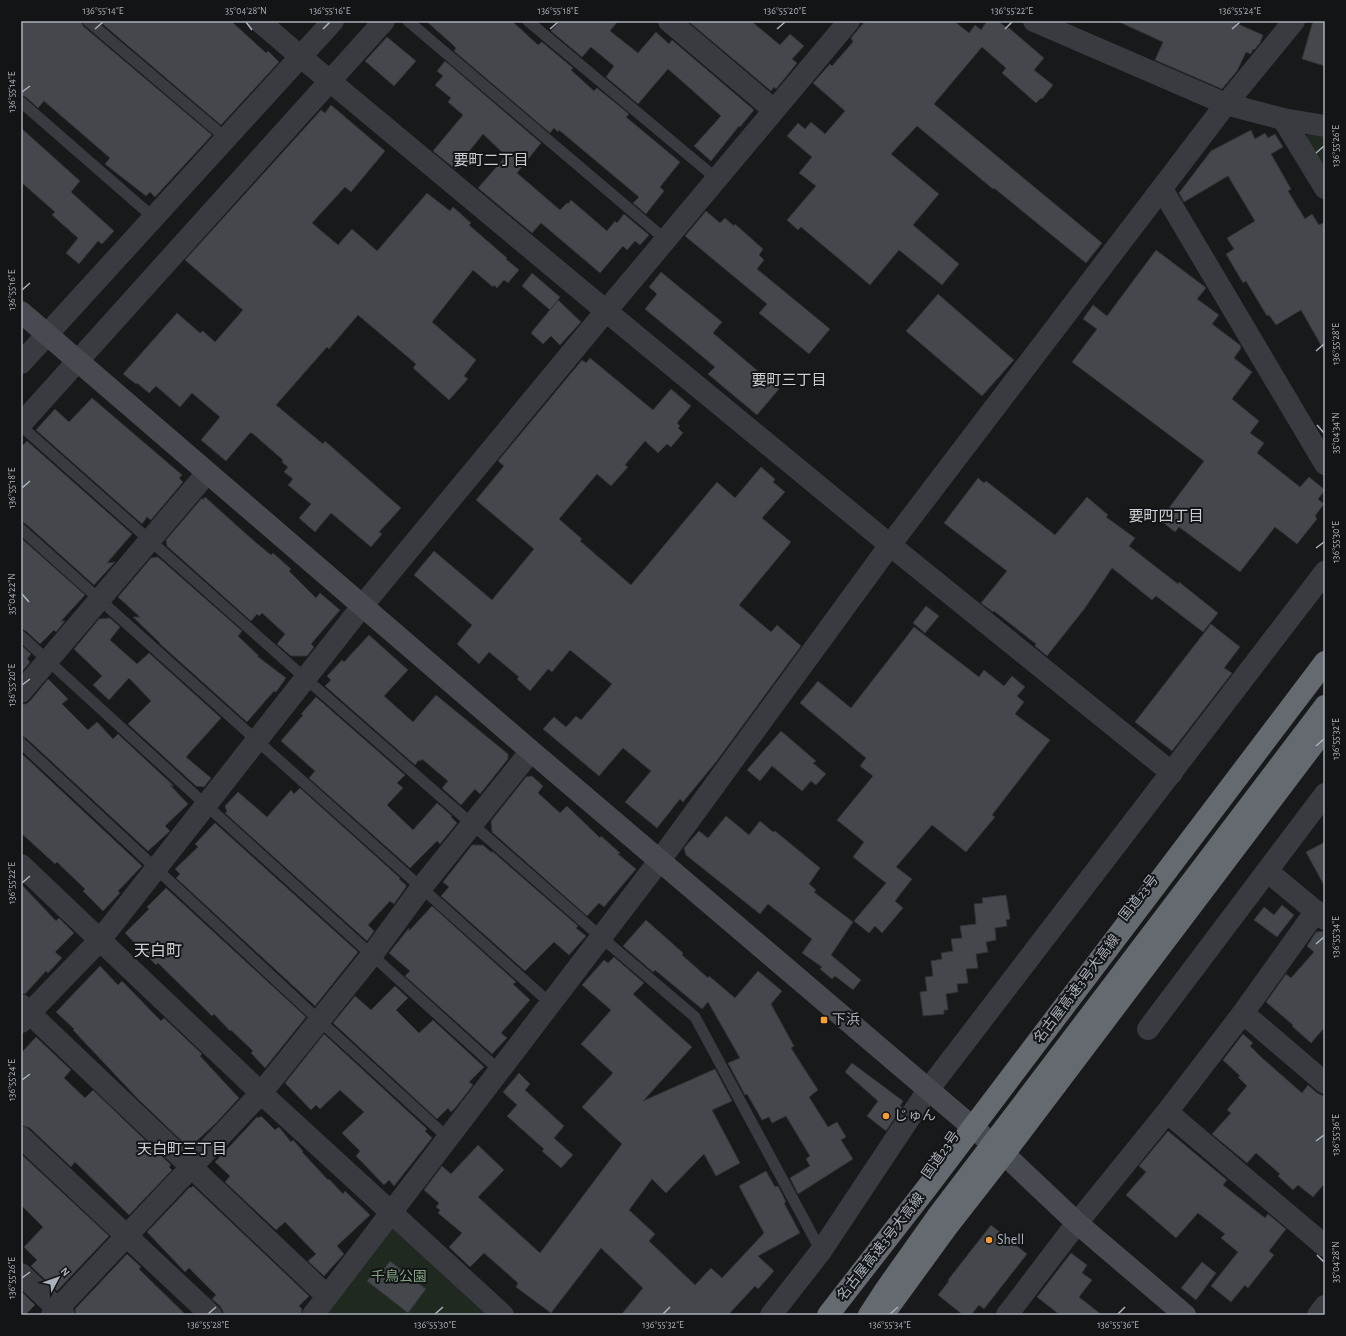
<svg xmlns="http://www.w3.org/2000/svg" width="1346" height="1336" font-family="'Alegreya Sans','Noto Sans JP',sans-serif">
<rect width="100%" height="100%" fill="#18191b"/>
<path fill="#202920" d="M1310,130L1325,133V172L1305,140Z
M398,1225L494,1315H323L387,1229Z"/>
<path fill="#44474b" stroke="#323337" d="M21,21H81L83,26L212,135L155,197L150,192L146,196L105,164L110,158L44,101L38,108L26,97L21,95Z
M99,21H231L266,53L268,51L279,62L221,125Z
M426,21H512L538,45L542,42L573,68L571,70L594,91L597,88L629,114L626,117L680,162L660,187L664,191L646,214L633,203L639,197L559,130L558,132L554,128L550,133L454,51L456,48L452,44Z
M560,21H618L610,31L638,53L656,32L669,44L672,40L754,110L740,127L739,126L711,161L694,146L721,116L693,91L668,69L638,104L606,77L614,66L591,47L582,57L551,31Z
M688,21H751L780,45L790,34L804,46L792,59L797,63L776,89L774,87L771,91Z
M865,21H954L969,33L975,25L981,30L987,21H998L1008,29L1009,28L1044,58L1034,70L1053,85L1042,99L1041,98L1036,103L1002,73L1006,68L982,47L934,104L1102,243L1086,263L994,188L993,189L917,126L891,154L939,194L913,225L959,264L942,285L899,250L870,285L801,227L798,230L787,220L816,186L799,173L812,157L787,136L798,123L805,129L811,122L825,134L845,111L813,83L830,64L832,66L853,42L851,38Z
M1117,21H1231L1263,35L1260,43L1254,50L1253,49L1251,54L1246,52L1237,71L1222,89L1155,60L1163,42Z
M1313,21H1325V66L1302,59Z
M387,37L416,61L394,86L365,61Z
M445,61L541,143L517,173L560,210L567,203L568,204L571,200L607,231L615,221L617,223L624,214L649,235L640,245L635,241L627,250L623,246L600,273L541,223L532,233L478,188L506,156L483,134L455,169L433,151L463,115L448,102L451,98L435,85L443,76L437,71Z
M331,105L385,151L351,192L345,187L312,223L338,245L352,229L377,251L427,193L450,211L453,207L471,223L469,225L507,258L506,259L519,270L508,283L504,280L497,288L494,285L493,287L473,270L432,322L476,360L464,376L468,379L449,400L413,368L416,364L358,315L329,349L327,347L276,405L323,444L325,441L401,508L379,532L382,534L371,547L331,513L315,532L299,518L311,504L288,485L293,479L284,472L288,467L282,462L283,460L252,433H250L226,461L201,440L220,417L192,393L180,407L156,386L149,393L137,383L136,384L123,374L177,313L200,333L203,331L215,342L243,310L185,260L321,110L325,113Z
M21,128L80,181L71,192L114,231L102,244L98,241L79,264L66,253L78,238L52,215L55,212L21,182Z
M1251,130L1255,139L1265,133L1268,138L1275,134L1283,147L1271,154L1291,189L1288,191L1305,219L1312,214L1319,225L1325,222V352L1301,310L1276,325L1269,315L1267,316L1246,281L1243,283L1226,254L1234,249L1227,238L1255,221L1228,176L1184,202L1179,193L1211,151Z
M706,211L720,223L725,218L734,226L735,224L763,249L759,255L764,260L757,269L830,329L809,354L759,313L767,304L685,236Z
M1156,250L1205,287L1206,288L1197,299L1219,315L1212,324L1240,345L1241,348L1234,358L1252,372L1232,399L1259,421L1250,433L1264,443L1257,453L1300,487L1309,477L1325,490L1318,499L1324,504L1315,516L1317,519L1297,544L1275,527L1240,572L1179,527L1175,532L1160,520L1204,461L1072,362L1097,329L1083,319L1093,305L1107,316Z
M661,272L722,322L713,333L779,389L757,415L708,374L715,367L645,309L657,294L649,287Z
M532,273L560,297L550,310L522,286Z
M938,294L1014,360L982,396L906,331Z
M558,300L581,322L560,345L551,336L543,344L531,333Z
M590,358L653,410L671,389L691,406L677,423L680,426L678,428L683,433L671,447L667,444L658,453L645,441L625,465L628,467L611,486L597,474L559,519L582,539L580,541L631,585L717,482L735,498L761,467L775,479L773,482L785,492L762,518L791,542L739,605L771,632L777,625L801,646L716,762L683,802L680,799L657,828L625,802L651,771L623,748L599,776L543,729L554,717L566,727L576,716L581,720L612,684L570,650L552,672L548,669L530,691L517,679L519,677L489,652L479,664L457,644L472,625L414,575L434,551L492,600L534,549L476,500L504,466L498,461L582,360L586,363Z
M92,398L182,475L179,478L183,482L151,520L147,517L142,524L36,430L55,409L69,422Z
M27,441L132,534L107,563L115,562L94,585L26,524L21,522V447Z
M978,478L984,483L986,481L1055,535L1087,497L1108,515L1106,517L1135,538L1129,546L1178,584L1179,582L1218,613L1203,632L1156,596L1152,600L1112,568L1085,608L1047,656L1035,646L1036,644L994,611L993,612L981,603L1007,571L944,523Z
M205,497L254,541L271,555L273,553L291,569L289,571L316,598L320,593L340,610L311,644L314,647L307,656H291L277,644L285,634L262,613L259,616L257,614L251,621L167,546L166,540L202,498L203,500Z
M21,538L85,595L61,621H65L56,632L54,630L40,644L26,631L21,629Z
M158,557L242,631L238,636L259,656H257L286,678L276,692L274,691L247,722L159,643H160L133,617H140L118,597L151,558Z
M926,606L939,616L925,633L913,623Z
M110,618L120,627L110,640L137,664L149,653L221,718L186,757L211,778L204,787L196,786L128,724L151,701L129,678L109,700L93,685L102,676L74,649L99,619Z
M1211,624L1240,647L1224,668L1232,673L1172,751L1135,722Z
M914,627L979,677L984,670L1004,686L1012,676L1025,687L1017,696L1024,702L1015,714L1050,740L992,815L995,817L966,852L932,825L896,867L912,879L895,901L903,908L882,933L875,926L869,933L854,921L886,883L853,857L864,842L837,820L873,776L860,766L866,758L800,703L818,681L851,708Z
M369,635L408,670L384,696L413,722L436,695L508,754V759L480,794L475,789L461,805L442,788L448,781L422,759L421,761L419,760L415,765L325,686L331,680L327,676L342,660L344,662Z
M21,645L31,654L27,659L30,662L21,673Z
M48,679L68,699L62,704L88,730L97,722L113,739L118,734L174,786L170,785L188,804L165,826L170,831L148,851L26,738L21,736V704H26L31,700Z
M316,697L405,775L397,783L403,788L387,805L413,830L437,803L452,816L451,817L457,823L440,844L437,841L410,868L309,778L315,771L281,741L303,715L301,714Z
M781,731L816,761L813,763L826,774L816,785L811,781L802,791L772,766L760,781L747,770Z
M21,753L142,866L118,891L120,893L103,911L83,891L85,889L57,862L55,864L21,833Z
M532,776L543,786L538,793L560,813L567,806L600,838L601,836L620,853L618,854L636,869L604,907L599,903L587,916L492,832L491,821L526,777Z
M300,788L400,878L399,879L406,885V887L394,904L390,901L368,925L374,931L367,941L225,813L227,812L225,806L238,792L267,817L291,790L294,794Z
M726,816L749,835L760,821L773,832L775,831L820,868L809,884L816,890L814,892L853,922L831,955L861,980L853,990L835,976L832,979L820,969L822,967L802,953L812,939L768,904L760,914L686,855L684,848L699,831L708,838Z
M215,823L358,952L315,1006L176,878L180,874L175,869L198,847L195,844Z
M1325,842V887L1306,852Z
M472,845H483L492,853V851L578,926L576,928L586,936L569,955L554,942L525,971L441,896L449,887L443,882Z
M21,884L56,921L59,918L74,933L55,952L62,958L48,973L46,971L25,994L21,993Z
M166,888L306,1017L265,1068L251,1053L253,1051L231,1030L230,1031L214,1014L212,1016L158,963L156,965L125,933L149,909L147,907Z
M1006,895L1010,919L1006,920L1007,926L995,928L996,940L986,942L988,952L976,954L978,968L966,969L968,983L957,984L958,992L946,994L948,1010H944V1014L923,1016L920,992L927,991L925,977L933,976L931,961L942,959L941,953L953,951L951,939L962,938L960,926L976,924L974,904L983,903L982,898Z
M1282,905L1294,915L1277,937L1254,920L1264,907L1274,915Z
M432,906L516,982L513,984L530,1000L501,1033L507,1038L492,1054L405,976L410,971L389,953L409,928V931Z
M646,920L683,953L682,955L708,978L709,976L735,998L758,971L782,991L771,1004L794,1046L791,1048L818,1090L809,1097L828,1127L837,1122L846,1137L841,1140L853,1159L798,1194L790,1178L810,1166L806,1159L810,1156L786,1116L772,1123L769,1117L762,1120L747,1094L745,1095L728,1063L740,1058L708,1002L702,1009L655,970L653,972L623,946Z
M1325,931V1027L1311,1043L1292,1026L1293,1025L1266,1002L1286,974L1291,978L1314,952L1307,946L1316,932Z
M614,957L644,983L633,994L692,1047L643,1101L715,1069L732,1101L712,1110L740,1163L716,1176L704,1154L666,1193L652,1179L629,1210L655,1234L649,1241L695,1285L711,1268L722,1278L764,1233L739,1186L766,1171L775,1187L778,1186L786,1202L784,1203L800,1233L758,1256L774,1271L758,1289L755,1286L728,1315H621L643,1288L601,1248L551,1313L516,1287L518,1283L484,1253L470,1267L449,1247L462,1233L438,1213L440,1210L436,1207L439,1203L424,1190L442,1166L451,1174L478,1145L504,1170L478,1197L540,1253L622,1144L582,1107L613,1073L581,1044L611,1010L582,985L604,960L608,963Z
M100,966L118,985L122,981L161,1021L164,1018L202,1054L200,1056L239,1098L216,1123L189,1148L138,1099L73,1030L74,1029L56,1012Z
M395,986L408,998L396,1010L419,1033L433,1020L484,1067L469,1082L473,1085L456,1107L451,1112L448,1108L437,1119L333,1023L355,996L371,1010Z
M324,1034L427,1129L425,1131L432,1138L394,1186L389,1180L384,1185L356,1156L360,1151L342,1133L364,1112L340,1090L320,1109L316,1105L311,1110L285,1083Z
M1243,1034L1253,1043L1250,1046L1261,1057L1302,1093L1308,1085L1317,1093L1325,1097V1183L1313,1197L1298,1185L1293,1190L1278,1176L1280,1174L1256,1153L1247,1163L1212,1134L1231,1113L1227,1110L1247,1086L1238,1077L1240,1076L1223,1060Z
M36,1037L71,1070L64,1078L85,1098L93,1090L171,1165L169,1167L172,1170L129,1215L75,1162L71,1167L30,1128L21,1125V1053Z
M852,1063L903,1101L900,1106L902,1107L886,1131L867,1116L878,1101L845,1072Z
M519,1073L530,1084L525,1090L564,1126L554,1138L573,1155L561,1168L542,1151L544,1149L507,1116L517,1105L503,1092Z
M261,1116L275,1130L279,1127L291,1142L293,1140L303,1151L302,1152L328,1180L329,1179L343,1194L345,1191L370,1215L337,1246L344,1254L324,1276L308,1261L316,1254L285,1222L276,1230L225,1182L230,1176L215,1162L257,1117L259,1118Z
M1168,1131L1227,1180L1223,1185L1265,1218L1268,1214L1286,1229L1269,1251L1274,1255L1248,1288L1245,1285L1231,1302L1211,1286L1238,1252L1221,1238L1225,1234L1198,1213L1176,1238L1126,1195L1146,1172L1139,1166Z
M21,1154L109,1236L57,1291L31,1266L37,1260L24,1247L43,1227L21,1205Z
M193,1186L309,1296L299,1306L302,1309L301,1315H223V1311L220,1306L212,1299L216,1295L189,1268L185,1272L147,1232L190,1187L191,1188Z
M991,1225L1027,1254L984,1309L979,1305L971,1315H963L938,1295L949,1281L948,1280Z
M1071,1253L1087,1265L1082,1273L1092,1280L1079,1297L1102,1315H1060L1037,1297Z
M127,1254L141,1267L139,1269L186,1315H78L76,1314L75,1309Z
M390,1261L426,1289L408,1313L367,1281L376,1269L381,1273Z
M1202,1262L1216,1273L1196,1300L1181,1288Z
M21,1291L35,1305L25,1315H21Z"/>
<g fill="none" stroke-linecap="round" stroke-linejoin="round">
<path stroke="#393b40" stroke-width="11" d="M88,21L227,139
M408,21L666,240
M528,21L717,179
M21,102L154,218
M21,426L305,678L601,937L695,1017L821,1251
M21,529L550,1003
M21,636L206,805L500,1071
M21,743L320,1021L448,1138"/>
<path stroke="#393b40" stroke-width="22" d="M259,21L301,57L606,311L890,545L1172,773
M669,21L774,110
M1034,21L1226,104L1283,119L1325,126
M1283,119L1325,188
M1162,189L1325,464
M21,363L333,21
M21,424L384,21
M21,692L207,473
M21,865L261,1093L503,1315
M1267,871L1325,919
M21,1005L327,1296
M1243,1013L1325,1083
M21,1022L100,940L363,605L606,311L849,21
M1148,1029L1325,794
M1167,1112L1325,1246
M21,1137L211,1315
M21,1274L64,1315
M52,1315L261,1093L372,955L421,888L531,751
M313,1315L660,860L890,545L1226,104L1294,21
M771,1315L821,1251L928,1090L1325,572
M1007,1315L1077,1223L1167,1112L1243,1013L1316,911
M1318,1315L1325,1306"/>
<path stroke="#474a50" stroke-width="22" d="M21,312L531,751L1004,1154L1077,1223L1185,1315"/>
<path stroke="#656a71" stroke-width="22" d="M883,1315L947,1227L1004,1154L1325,729"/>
<path stroke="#656a71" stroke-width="22" d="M828,1315L926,1189L1325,662
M869,1315L886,1289L937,1217L1325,706"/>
</g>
<path fill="none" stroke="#aab1bb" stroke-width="1.5" d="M246,22L252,30M95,29L103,22M323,29L330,22M550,29L558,22M777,29L785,22M1005,29L1012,22M1232,29L1240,22M22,92L30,86M1316,153L1324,146M22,290L30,283M1316,351L1324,344M1317,425L1324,433M22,488L30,481M1316,548L1324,542M22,594L29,602M22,685L30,679M1316,746L1324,739M22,883L30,876M1316,944L1324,937M22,1080L30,1074M1316,1141L1324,1135M1317,1255L1324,1262M22,1278L30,1272M208,1314L216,1307M435,1314L443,1307M663,1314L670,1307M890,1314L898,1307M1118,1314L1125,1307"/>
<g fill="#f79d34" stroke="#131416" stroke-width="1.5">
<rect x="820" y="1016" width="8" height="8" rx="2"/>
<circle cx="886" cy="1116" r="4"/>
<circle cx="989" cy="1240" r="4"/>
</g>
<g text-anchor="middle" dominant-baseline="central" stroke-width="4" stroke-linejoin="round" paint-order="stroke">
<g font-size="14" fill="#aab1bb" stroke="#131416">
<text transform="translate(1139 898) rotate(-52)">国道23号</text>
<text transform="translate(1077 989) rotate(-53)">名古屋高速3号大高線</text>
<text transform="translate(941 1155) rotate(-55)">国道23号</text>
<text transform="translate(881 1247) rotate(-52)">名古屋高速3号大高線</text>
</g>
<g font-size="14" fill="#aab1bb" stroke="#131416" text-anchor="start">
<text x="832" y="1020">下浜</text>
<text x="894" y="1116">じゅん</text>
<text x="997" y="1240">Shell</text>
</g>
<g font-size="14" fill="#83a681" stroke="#131416">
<text x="399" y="1277">千鳥公園</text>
</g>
<g font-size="15" fill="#ccd0d6" stroke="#131416">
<text x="491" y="160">要町二丁目</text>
<text x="789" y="380">要町三丁目</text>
<text x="1166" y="516">要町四丁目</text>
<text x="182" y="1149">天白町三丁目</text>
</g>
<g font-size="16" fill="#ccd0d6" stroke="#131416">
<text x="158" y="951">天白町</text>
</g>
</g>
<rect width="1346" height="1336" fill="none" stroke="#131416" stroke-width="44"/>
<g transform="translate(58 1278) rotate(49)" stroke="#131416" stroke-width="3" paint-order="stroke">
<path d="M0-3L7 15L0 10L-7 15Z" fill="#aab1bb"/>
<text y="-6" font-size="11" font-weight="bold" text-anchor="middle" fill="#aab1bb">N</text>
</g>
<rect x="22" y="22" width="1302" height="1292" fill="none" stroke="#aab1bb" stroke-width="1.5"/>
<g font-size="10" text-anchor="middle" fill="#aab1bb">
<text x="103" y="14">136°55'14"E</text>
<text x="246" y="14">35°04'28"N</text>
<text x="330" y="14">136°55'16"E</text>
<text x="558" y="14">136°55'18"E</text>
<text x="785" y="14">136°55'20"E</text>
<text x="1012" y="14">136°55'22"E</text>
<text x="1240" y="14">136°55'24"E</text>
<text transform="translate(11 92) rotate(-90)" y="4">136°55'14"E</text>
<text transform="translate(1335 146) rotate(-90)" y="4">136°55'26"E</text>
<text transform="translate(11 290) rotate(-90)" y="4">136°55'16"E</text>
<text transform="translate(1335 344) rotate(-90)" y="4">136°55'28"E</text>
<text transform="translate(1335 433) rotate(-90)" y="4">35°04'34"N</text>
<text transform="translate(11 488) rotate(-90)" y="4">136°55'18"E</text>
<text transform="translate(1335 542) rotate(-90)" y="4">136°55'30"E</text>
<text transform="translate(11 594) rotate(-90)" y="4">35°04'22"N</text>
<text transform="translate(11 685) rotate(-90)" y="4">136°55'20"E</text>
<text transform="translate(1335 739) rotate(-90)" y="4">136°55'32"E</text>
<text transform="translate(11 883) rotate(-90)" y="4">136°55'22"E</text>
<text transform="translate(1335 937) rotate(-90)" y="4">136°55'34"E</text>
<text transform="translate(11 1080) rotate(-90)" y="4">136°55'24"E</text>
<text transform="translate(1335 1135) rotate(-90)" y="4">136°55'36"E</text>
<text transform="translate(1335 1262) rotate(-90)" y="4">35°04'28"N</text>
<text transform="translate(11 1278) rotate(-90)" y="4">136°55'26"E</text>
<text x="208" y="1328">136°55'28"E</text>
<text x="435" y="1328">136°55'30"E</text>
<text x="663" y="1328">136°55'32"E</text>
<text x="890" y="1328">136°55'34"E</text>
<text x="1118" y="1328">136°55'36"E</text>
</g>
</svg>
